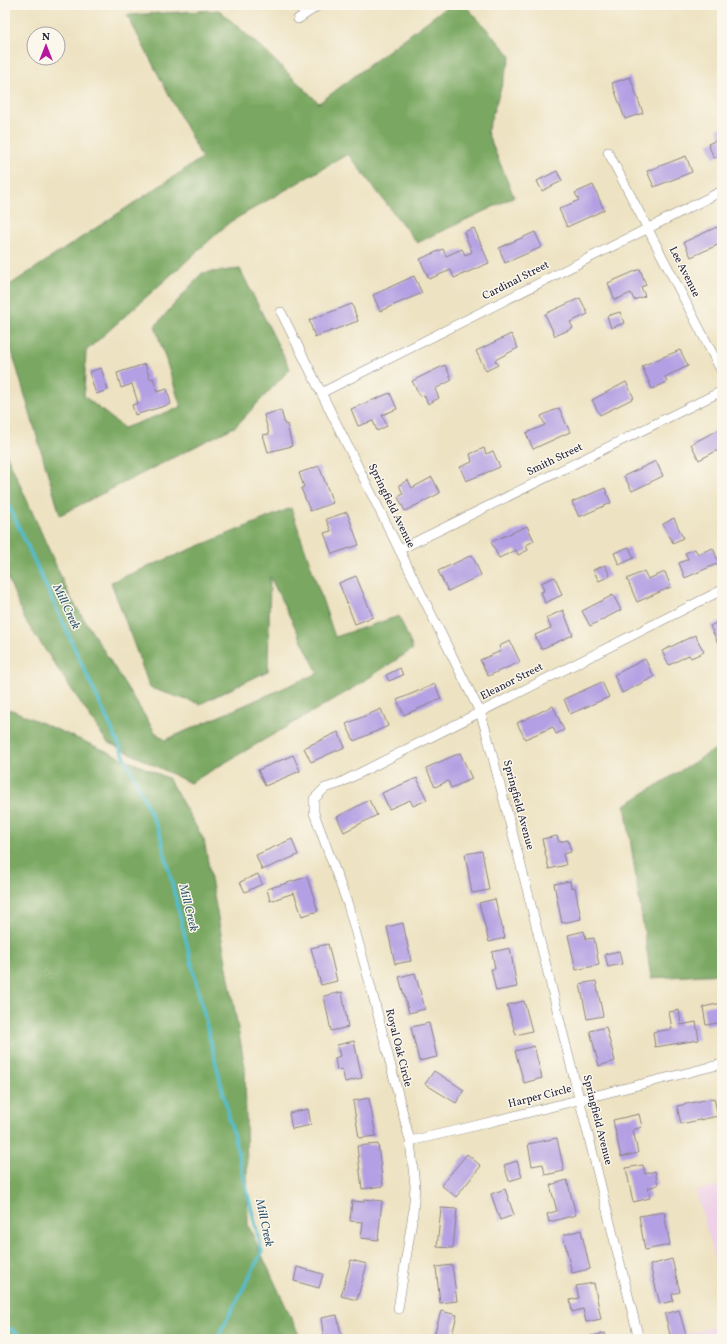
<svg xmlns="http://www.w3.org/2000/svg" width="727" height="1344" font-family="Vollkorn,serif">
<rect width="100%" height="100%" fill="#fbf7ec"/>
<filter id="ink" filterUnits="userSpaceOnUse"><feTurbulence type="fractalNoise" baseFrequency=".025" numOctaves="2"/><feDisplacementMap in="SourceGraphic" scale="8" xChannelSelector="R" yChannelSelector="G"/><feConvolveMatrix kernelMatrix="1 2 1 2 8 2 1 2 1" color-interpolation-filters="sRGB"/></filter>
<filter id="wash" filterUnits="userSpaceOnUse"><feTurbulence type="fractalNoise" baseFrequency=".012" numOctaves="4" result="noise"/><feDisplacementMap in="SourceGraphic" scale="16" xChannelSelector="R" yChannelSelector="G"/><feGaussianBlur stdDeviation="0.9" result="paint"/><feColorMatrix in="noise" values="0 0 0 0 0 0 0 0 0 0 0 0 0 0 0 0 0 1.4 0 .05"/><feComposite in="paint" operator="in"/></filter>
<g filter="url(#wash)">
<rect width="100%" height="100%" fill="#ede2c1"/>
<path fill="#eed0e7" d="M722,1185V1287L696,1191Z
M722,1325V1339H678L681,1335Z"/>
<path fill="#7aa862" stroke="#4e654e" d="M449,5H465L511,56L487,132L514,197L417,243L348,154L230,222L86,351L84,396L124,428L181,407L155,326L202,273L240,269L290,369L236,426L60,515L5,328V288L202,158L127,15L219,10L265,51L319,103Z
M5,451L70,597L155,732L165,740L318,673L270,577L268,671L200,704L150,688L111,582L291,508L335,637L399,616L413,649L350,690L190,783L107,742L25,620L5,571Z
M5,709L12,710L168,778L204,840L245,1067L248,1225L301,1339H5Z
M722,745V974L651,978L625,805Z"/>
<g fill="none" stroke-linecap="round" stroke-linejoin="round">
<path stroke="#52bdce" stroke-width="3.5" d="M5,497L160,834L262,1252L217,1339
M5,1328L11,1329L24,1339"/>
</g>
<g id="blocks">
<path fill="#b39fe3" d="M630,77L643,113L625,119L612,83Z
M722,127V154L714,158L708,144L721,138L717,129Z
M686,156L692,172L654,187L647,171Z
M557,171L562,181L542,191L537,181Z
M593,185L604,210L567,227L559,209L579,200L575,193Z
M717,227L722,239V243L691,257L684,242Z
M474,228L489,263L454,278L451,270L429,279L420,259L443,249L446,256L462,249L465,255L472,252L464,232Z
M535,232L542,247L505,263L499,248Z
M640,269L646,285L641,287L645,296L634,300L631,293L615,300L608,283Z
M414,276L422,293L380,311L373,295Z
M580,298L588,314L570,322L573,328L555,336L545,314Z
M352,304L358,321L315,337L309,320Z
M620,312L624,323L611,328L607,316Z
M511,334L518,348L495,360L498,365L486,371L476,351Z
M680,350L688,366L665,377L667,382L652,389L642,366Z
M145,364L150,379L153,378L157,392L167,389L171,404L135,415L132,405L138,403L132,384L121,388L117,373Z
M445,365L452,380L435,389L439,398L428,404L424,395L420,396L412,381Z
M101,368L108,390L96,394L89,372Z
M626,382L634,398L600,415L592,400Z
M390,393L397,409L382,415L387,426L377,431L373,421L358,426L351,409Z
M559,408L570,432L533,449L526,433L545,425L541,416Z
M281,410L285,425L287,424L292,446L268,452L263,435L269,434L264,415Z
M722,428V448L699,460L691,444Z
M484,448L486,454L493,451L500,467L466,481L460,467L472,462L470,454Z
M656,461L663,476L632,491L624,476Z
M319,466L333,503L310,511L301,488L304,487L299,473Z
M432,477L440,493L405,511L398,497L403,494L399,485L408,480L412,488Z
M605,488L611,503L579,517L572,502Z
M347,512L359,545L332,554L324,533L331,531L326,519Z
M674,518L683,538L673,543L663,524Z
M527,526L534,541L526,545L528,550L518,555L516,550L499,558L491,542Z
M629,547L634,558L619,565L614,553Z
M713,548L719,563L685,578L679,563L688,559L685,553L695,549L698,554Z
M472,555L481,575L448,591L438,571Z
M605,565L610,576L599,581L593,570Z
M644,571L648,579L665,572L671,587L637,602L627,579Z
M356,576L373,617L355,624L339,583Z
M555,577L562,595L545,603L541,592L544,591L541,583Z
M613,595L621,610L590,626L582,611Z
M563,610L573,635L541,649L535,635L551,628L546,618Z
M722,620V641L718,643L710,626Z
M695,635L704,652L691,658L689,655L669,665L662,651Z
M510,641L520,662L488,676L480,660L501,651L499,646Z
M645,659L654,677L622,693L614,675Z
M400,668L403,675L389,681L386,675Z
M602,682L609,697L570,714L564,699Z
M435,684L441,699L404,715L397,700Z
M553,706L564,730L556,734L553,727L525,739L517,723Z
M381,709L388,726L354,741L346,724Z
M338,732L345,747L311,762L304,748Z
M460,753L472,779L451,788L448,781L435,787L426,768Z
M293,755L300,771L265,786L258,770Z
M417,778L427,800L413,806L410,800L389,809L382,793Z
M369,800L377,815L344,832L337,817Z
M557,836L559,842L568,840L571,852L563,854L566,865L549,869L542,839Z
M292,839L298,855L262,870L256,855Z
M482,851L489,890L472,893L465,854Z
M258,874L262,884L245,892L240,882Z
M307,877L318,911L302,916L294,893L270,901L267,889Z
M570,881L571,888L575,887L581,919L562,923L554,884Z
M495,899L505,938L489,942L479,903Z
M403,923L411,961L395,964L387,927Z
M584,931L586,939L594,938L599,965L576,970L568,935Z
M328,944L337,981L321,985L311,948Z
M510,948L517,987L496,991L491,969H495L492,952Z
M619,951L622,964L608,967L605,954Z
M415,973L425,1009L409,1013L399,977Z
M596,981L603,1016L587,1019L580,984Z
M342,992L348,1027L331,1031L324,996Z
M524,1001L532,1031L516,1035L507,1005Z
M722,1003V1022L706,1025L703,1007Z
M679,1010L681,1025L696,1022L699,1040L655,1047L653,1032L672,1029L669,1012Z
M429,1023L437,1057L419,1061L411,1027Z
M606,1027L615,1061L599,1066L590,1031Z
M354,1041L362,1078L345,1082L342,1069L337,1070L335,1058L340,1056L337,1045Z
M534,1046L542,1078L524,1083L515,1051Z
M434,1071L464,1090L456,1103L425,1084Z
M369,1098L376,1136L359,1138L353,1101Z
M714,1098L718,1116L681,1124L677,1106Z
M308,1109L311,1125L292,1129L289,1113Z
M639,1114L642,1127L633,1130L638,1153L621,1157L613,1120Z
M557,1138L564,1171L545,1175L543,1164L532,1166L528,1144Z
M378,1144L383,1186L362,1189L357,1146Z
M467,1154L481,1166L456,1197L441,1185Z
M517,1161L522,1177L509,1181L504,1165Z
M643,1165L645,1174L655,1171L658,1185L648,1188L650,1198L633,1202L626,1168Z
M567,1180L576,1215L549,1222L547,1214L557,1211L550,1185Z
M505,1189L514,1215L500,1220L491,1194Z
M364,1199L382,1201L378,1240L361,1238L363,1222L350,1221L352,1201L364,1202Z
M441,1208L457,1209L453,1248L437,1247Z
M664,1212L670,1245L645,1250L639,1216Z
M581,1230L590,1269L572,1273L563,1235Z
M672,1259L680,1292L672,1294L673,1301L660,1304L650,1265Z
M351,1260L367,1264L357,1300L341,1296Z
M452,1265L457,1301L440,1303L436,1267Z
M297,1267L323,1274L319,1288L294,1281Z
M594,1283L601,1319L586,1322L583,1309L572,1312L570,1300L579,1298L576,1286Z
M679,1310L687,1339H671L665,1314Z
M441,1311L457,1315L451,1339H433Z
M337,1315L342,1339H324L321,1318Z
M605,1333L606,1339H589L588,1337Z"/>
</g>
</g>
<g filter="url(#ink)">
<use href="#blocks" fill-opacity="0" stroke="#88827e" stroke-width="1"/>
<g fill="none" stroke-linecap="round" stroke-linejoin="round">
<defs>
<path id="street" d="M298,19L319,5
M608,152L722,372
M281,312L480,712L486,731L527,889L639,1339
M321,393L722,191
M399,550L722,391
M410,1141L462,1129L722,1064
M398,1309L413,1214L415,1186L410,1141L370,984L348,905L314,813V799L325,788L338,784L722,590"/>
</defs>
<use href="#street" stroke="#88827e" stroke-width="10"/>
<use href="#street" stroke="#fff" stroke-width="9"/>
</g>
</g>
<g text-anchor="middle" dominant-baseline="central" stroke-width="3" stroke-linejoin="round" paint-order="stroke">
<g font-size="11" fill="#22223b" stroke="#fbf7ec">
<text transform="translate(684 272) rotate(63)">Lee Avenue</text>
<text transform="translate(516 281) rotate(-27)">Cardinal Street</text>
<text transform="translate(555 460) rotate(-26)">Smith Street</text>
<text transform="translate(391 506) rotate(64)">Springfield Avenue</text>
<text transform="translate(512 682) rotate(-27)">Eleanor Street</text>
<text transform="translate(518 805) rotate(75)">Springfield Avenue</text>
<text transform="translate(398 1048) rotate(76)">Royal Oak Circle</text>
<text transform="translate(540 1097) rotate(-14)">Harper Circle</text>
<text transform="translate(597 1120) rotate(76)">Springfield Avenue</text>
</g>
<g font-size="12" font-style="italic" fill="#33586e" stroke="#fbf7ec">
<text transform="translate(66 607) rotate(65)">Mill Creek</text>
<text transform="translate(188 908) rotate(76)">Mill Creek</text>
<text transform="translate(264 1223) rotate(78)">Mill Creek</text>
</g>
</g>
<rect width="727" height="1344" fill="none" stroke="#fbf7ec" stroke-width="20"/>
<g transform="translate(46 46)"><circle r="19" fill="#fbf7ec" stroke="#a4a2a5"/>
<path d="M0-3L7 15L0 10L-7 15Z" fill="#b5179e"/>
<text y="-6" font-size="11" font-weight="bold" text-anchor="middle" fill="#22223b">N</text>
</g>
</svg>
